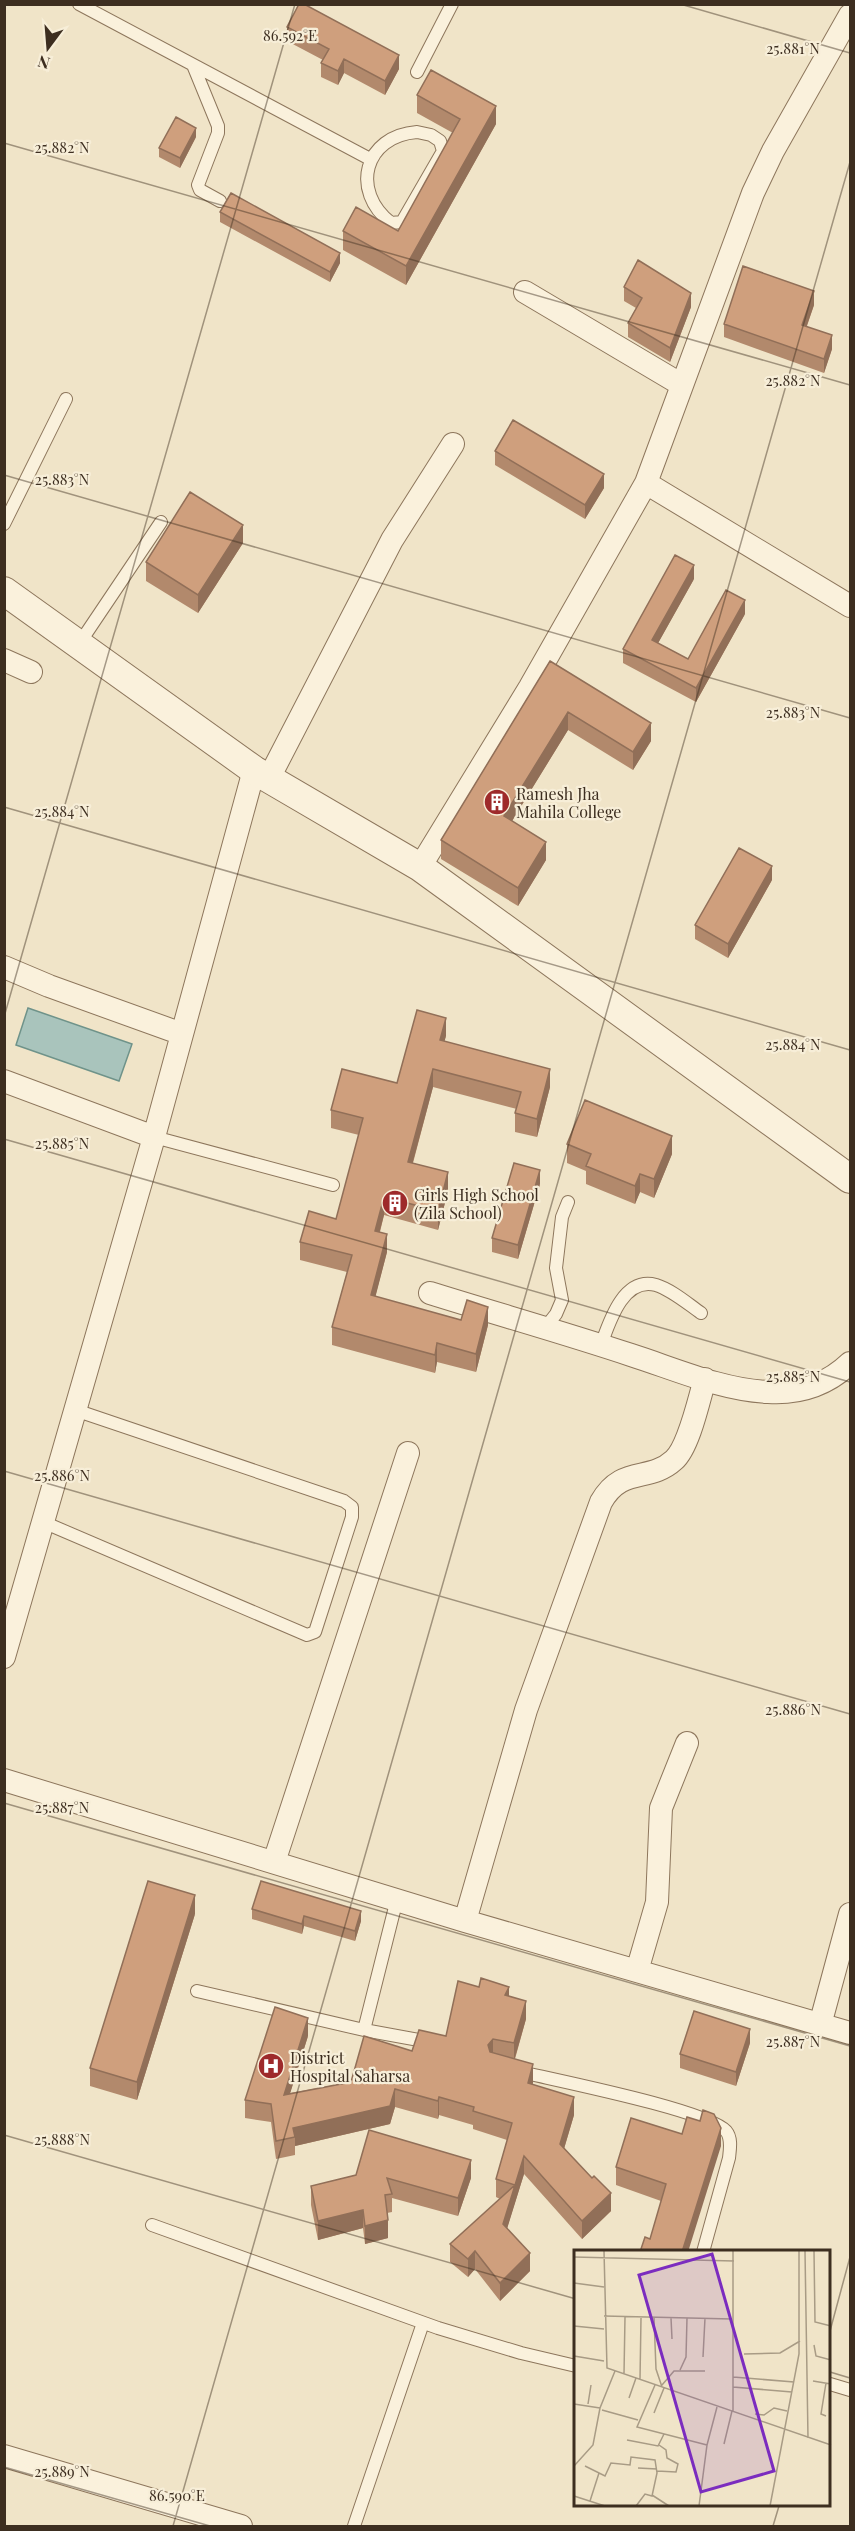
<svg xmlns="http://www.w3.org/2000/svg" width="855" height="2531" font-family="'Playfair Display',serif">
<rect width="100%" height="100%" fill="#f0e4c8"/>
<path fill="#a9c4bc" stroke="#6f938a" stroke-width="1.5" d="M28,1008L132,1044L119,1081L16,1045Z"/>
<g fill="none" stroke-linecap="round" stroke-linejoin="round">
<defs>
<path id="service" d="M79,4L370,159
M193,65L218,126V133L198,185L200,190L220,201
M417,72L452,4
M417,132L431,135L440,141L443,151L402,222L391,223C350,191 364,136 417,132Z
M4,524L66,399
M79,644L161,522
M154,1137L333,1185
M545,1328L556,1314L562,1300L556,1268L562,1217L568,1202
M601,1345C609,1323 623,1276 656,1285C672,1290 688,1304 701,1313
M43,1522L307,1635L315,1632L352,1517V1507L344,1501L75,1410
M197,1991L364,2030L430,2042
M364,2030L397,1899
M517,2071C554,2080 707,2110 726,2131C732,2138 730,2149 729,2158L703,2252
M152,2225L438,2328L521,2353L576,2366
M830,2384L850,2390
M354,2526L423,2323"/>
<path id="minor" d="M525,292L682,385
M646,483L850,606
M4,660L31,672
M269,778L392,540L453,444
M420,867L530,687L646,483L753,193L773,151L850,15
M4,967L49,986L182,1034
M4,1081L154,1137
M430,1293C497,1314 565,1333 631,1355C675,1369 722,1390 768,1392C800,1394 827,1385 850,1363
M4,1657L154,1137L254,770
M4,1780L465,1921L850,2033
M274,1862L408,1453
M465,1921L526,1710L601,1502C622,1465 649,1483 674,1460C689,1447 699,1399 705,1379
M637,1971L657,1902L661,1808L687,1743
M820,2025L850,1914
M4,2456L241,2526"/>
<path id="tertiary" d="M4,591L254,770L420,867L850,1179"/>
</defs>
<use href="#service" stroke="#8d765c" stroke-width="14"/>
<use href="#minor" stroke="#8d765c" stroke-width="24"/>
<use href="#tertiary" stroke="#8d765c" stroke-width="30"/>
<use href="#service" stroke="#faf1dc" stroke-width="12"/>
<use href="#minor" stroke="#faf1dc" stroke-width="22"/>
<use href="#tertiary" stroke="#faf1dc" stroke-width="28"/>
</g>
<path fill="#b2896c" d="M287,27L399,69L385,95L344,73L338,85L321,77V63L323,60L287,41Z
M417,95L496,124L406,285L343,250V231H398L453,133L417,113Z
M196,137L180,168L159,157V148Z
M220,212L340,263L330,282L220,222Z
M624,287L691,307L670,362L628,337V323L636,308L624,301Z
M814,305L807,326L832,349L824,373L724,337V324Z
M495,451L604,488L585,519L495,465Z
M243,543L198,613L146,581V562Z
M694,579L658,643L688,659L745,614L696,702L623,663V649Z
M550,661L651,741L633,770L568,730L512,821L546,860L518,906L441,859V840Z
M772,880L728,958L695,939V925Z
M446,1036L444,1041L550,1087L537,1137L515,1132V1113L517,1109L433,1087L413,1163L448,1191L438,1230L384,1215L380,1232L387,1252L375,1297L461,1320L488,1325L476,1372L437,1362L435,1373L332,1345V1327L347,1272L300,1260V1242L336,1219L359,1135L331,1128V1110L397,1083Z
M567,1144L672,1154L654,1198L640,1192L635,1204L586,1184V1171L567,1163Z
M540,1184L518,1259L492,1252V1238Z
M252,1909L361,1921L355,1941L304,1926L302,1934L252,1919Z
M195,1914L137,2100L90,2086V2068Z
M509,1996L526,2019L515,2059L533,2083L532,2084L574,2115L564,2149L611,2211L582,2239L524,2174L507,2228L530,2271L500,2301L475,2269L468,2277L450,2262V2244L500,2199L496,2197V2179L507,2140L473,2129V2125L439,2115L438,2119L395,2107L390,2124L295,2146V2155L276,2159L271,2122L245,2118V2100L308,2036L290,2093L351,2082L412,2051L446,2036Z
M750,2043L736,2086L680,2068V2054Z
M721,2146L661,2201L616,2185V2167Z
M356,2175L471,2178L458,2216L392,2198V2212L387,2213L388,2238L365,2244L363,2228L318,2240L311,2205V2186Z"/>
<path fill="#916f58" d="M399,55V69L385,95V81Z
M344,59V73L338,85V71Z
M496,106V124L406,285V266Z
M196,128V137L180,168V158Z
M340,253V263L330,282V272Z
M814,291V305L802,339V325Z
M691,293V307L670,362V348Z
M832,335V349L824,373V359Z
M604,474V488L585,519V505Z
M243,525V543L198,613V595Z
M694,565V579L652,654V640Z
M745,600V614L696,702V688Z
M568,712V730L504,834V816Z
M651,723V741L633,770V752Z
M546,842V860L518,906V888Z
M772,866V880L728,958V944Z
M446,1018V1036L440,1058V1040Z
M433,1069V1087L408,1180V1162Z
M550,1069V1087L537,1137V1119Z
M672,1136V1154L654,1198V1179Z
M540,1170V1184L518,1259V1245Z
M448,1172V1191L438,1230V1211Z
M640,1174V1192L635,1204V1186Z
M384,1197V1215L375,1249V1231Z
M387,1234V1252L371,1314V1295Z
M488,1307V1325L476,1372V1354Z
M437,1343V1362L435,1373V1355Z
M195,1895V1914L137,2100V2082Z
M361,1911V1921L355,1941V1931Z
M304,1916V1926L302,1934V1924Z
M509,1987V2005L505,1995Z
M526,2001V2019L514,2061V2043Z
M308,2018V2036L284,2113V2095Z
M750,2029V2043L736,2086V2072Z
M493,2039V2057L488,2064V2045Z
M533,2064V2083L528,2101V2083Z
M395,2089V2107L390,2124L295,2146V2137L293,2128Z
M439,2097V2115L438,2119V2101Z
M574,2097V2115L560,2162V2144Z
M721,2128V2146L688,2252H682Z
M524,2156V2174L503,2242V2224Z
M471,2160V2178L458,2216V2198Z
M611,2193V2211L582,2239V2221Z
M363,2210V2228L318,2240V2221Z
M388,2220V2238L365,2244V2226Z
M475,2251V2269L468,2277V2259Z
M530,2253V2271L500,2301V2283Z"/>
<path fill="#cf9f7d" stroke="#916f58" stroke-width="1.5" d="M299,4H304L399,55L385,81L344,59L338,71L321,63L329,49L287,27Z
M431,70L496,106L406,266L343,231L356,207L398,231L460,119L417,95Z
M176,117L196,128L180,158L159,148Z
M231,193L340,253L330,272L220,212Z
M638,260L691,293L670,348L628,323L642,298L624,287Z
M743,266L814,291L802,325L832,335L824,359L724,324Z
M513,420L604,474L585,505L495,451Z
M190,492L243,525L198,595L146,562Z
M675,555L694,565L652,640L688,659L726,590L745,600L696,688L623,649Z
M550,661L651,723L633,752L568,712L504,816L546,842L518,888L441,840Z
M739,848L772,866L728,944L695,925Z
M417,1010L446,1018L440,1040L550,1069L537,1119L515,1113L521,1092L433,1069L408,1162L448,1172L438,1211L384,1197L375,1231L387,1234L371,1295L461,1320L467,1300L488,1307L476,1354L437,1343L435,1355L332,1327L352,1255L300,1242L309,1211L336,1219L363,1118L331,1110L342,1069L397,1083Z
M585,1100L672,1136L654,1179L640,1174L635,1186L586,1166L591,1154L567,1144Z
M514,1163L540,1170L518,1245L492,1238Z
M148,1881L195,1895L137,2082L90,2068Z
M261,1881L361,1911L355,1931L304,1916L302,1924L252,1909Z
M481,1978L509,1987L505,1995L526,2001L514,2043L493,2039L488,2045L490,2052L533,2064L528,2083L574,2097L560,2144L592,2178L594,2176L611,2193L582,2221L524,2156L503,2224L530,2253L500,2283L475,2251L468,2259L450,2244L515,2185L496,2179L512,2123L473,2111L474,2107L439,2097L438,2101L395,2089L390,2106L293,2128L295,2137L276,2141L271,2104L245,2100L275,2007L308,2018L284,2095L351,2082L364,2036L412,2051L419,2030L446,2036L458,1981L479,1987Z
M694,2011L750,2029L736,2072L680,2054Z
M703,2110L714,2114L721,2128L682,2252H640L645,2237L650,2239L666,2184L616,2167L631,2118L682,2134L687,2117L700,2121Z
M369,2130L471,2160L458,2198L387,2178L392,2194L385,2195L388,2220L365,2226L363,2210L318,2221L311,2186L356,2175Z"/>
<path fill="none" stroke="#3d2e20" stroke-width="1.5" stroke-opacity="0.45" d="M680,4L850,53M4,143L850,385M4,475L850,718M4,807L850,1050M4,1017L295,4M4,1139L850,1382M4,1471L850,1714M4,1803L850,2046M4,2135L576,2299M830,2331L850,2257M830,2372L850,2378M4,2467L210,2526M173,2526L850,162M773,2526L779,2506"/>
<defs>
<symbol id="building-disc" viewBox="-11 -11 22 22"><circle r="9.5" fill="#9e2a2b" stroke="#f7eed8"/><path d="M-4-6H4V6H1V3H-1V6H-4ZM-2.5-4.3h1.7v1.8h-1.7ZM.8-4.3h1.7v1.8H.8ZM-2.5-1h1.7V.8h-1.7ZM.8-1h1.7V.8H.8Z" fill="#fff"/></symbol>
<symbol id="hospital-disc" viewBox="-11 -11 22 22"><circle r="9.5" fill="#9e2a2b" stroke="#f7eed8"/><path d="M-5-5h3v3.5h4V-5h3V5h-3V1.5h-4V5h-3Z" fill="#fff"/></symbol>
</defs>
<g fill-rule="evenodd">
<use href="#building-disc" x="482" y="787" width="30" height="30"/>
<use href="#building-disc" x="380" y="1188" width="30" height="30"/>
<use href="#hospital-disc" x="256" y="2051" width="30" height="30"/>
</g>
<g text-anchor="middle" dominant-baseline="central" stroke-width="4.5" stroke-linejoin="round" paint-order="stroke">
<g font-size="16" fill="#3d2e20" stroke="#f7eed8" text-anchor="start">
<text x="516" y="793">Ramesh Jha<tspan x="516" dy="18">Mahila College</tspan></text>
<text x="414" y="1194">Girls High School<tspan x="414" dy="18">(Zila School)</tspan></text>
<text x="290" y="2057">District<tspan x="290" dy="18">Hospital Saharsa</tspan></text>
</g>
</g>
<g transform="translate(574 2250)">
<rect width="256" height="256" fill="#f0e4c8"/>
<path fill="none" stroke="#a89b85" stroke-width="1.5" d="M30,1L33,118L257,195M231,1L234,188M240,1L241,72L257,76M0,7L160,11M0,33L30,37M30,66L158,69M80,68L82,119L88,137M97,68L98,89M0,76L30,79M240,95L242,106L257,110M170,104L206,103L226,91M0,106L30,111M129,107L131,68M106,120L112,107L113,68M50,124L51,67M159,127L220,132M66,129L67,68M239,131L257,134M252,133L247,164L252,166M81,135L63,177L133,195M88,135L100,121H131M159,137L218,142M55,148L62,128M0,154L26,158M14,154L17,135M28,160L64,170M159,161V1M80,163L90,138M181,164L190,165L200,158L213,161M53,190L84,196L90,184M150,194L158,161M0,216L19,195L26,158L41,121M11,216L31,226L37,213L56,215L57,207L81,210L83,223L78,246L71,244L62,256M64,218L83,219M83,221L102,222L104,214L93,208L92,200L85,195M78,245L95,256M0,246L31,256M16,251L25,223M125,256L133,195L143,157M196,256L225,104V1"/>
<path fill="#7b2cbf" fill-opacity="0.15" stroke="#7b2cbf" stroke-width="3" d="M138,4L200,221L127,242L65,25Z"/>
<rect width="256" height="256" fill="none" stroke="#3d2e20" stroke-width="3"/>
</g>
<g font-size="15" text-anchor="middle" fill="#3d2e20" stroke="#f7eed8" stroke-width="4.5" stroke-linejoin="round" paint-order="stroke">
<text x="290" y="41">86.592°E</text>
<text x="793" y="54">25.881°N</text>
<text x="62" y="153">25.882°N</text>
<text x="793" y="386">25.882°N</text>
<text x="62" y="485">25.883°N</text>
<text x="793" y="718">25.883°N</text>
<text x="62" y="817">25.884°N</text>
<text x="793" y="1050">25.884°N</text>
<text x="62" y="1149">25.885°N</text>
<text x="793" y="1382">25.885°N</text>
<text x="62" y="1481">25.886°N</text>
<text x="793" y="1715">25.886°N</text>
<text x="62" y="1813">25.887°N</text>
<text x="793" y="2047">25.887°N</text>
<text x="62" y="2145">25.888°N</text>
<text x="62" y="2477">25.889°N</text>
<text x="177" y="2501">86.590°E</text>
</g>
<rect width="855" height="2531" fill="none" stroke="#3d2e20" stroke-width="12"/>
<g transform="translate(48 48) rotate(196)" stroke="#f7eed8" stroke-width="4.5" paint-order="stroke">
<path d="M0-4.5L10 22L0 15L-10 22Z" fill="#3d2e20"/>
<text y="-9" font-size="16" font-weight="bold" text-anchor="middle" fill="#3d2e20">N</text>
</g>
</svg>
